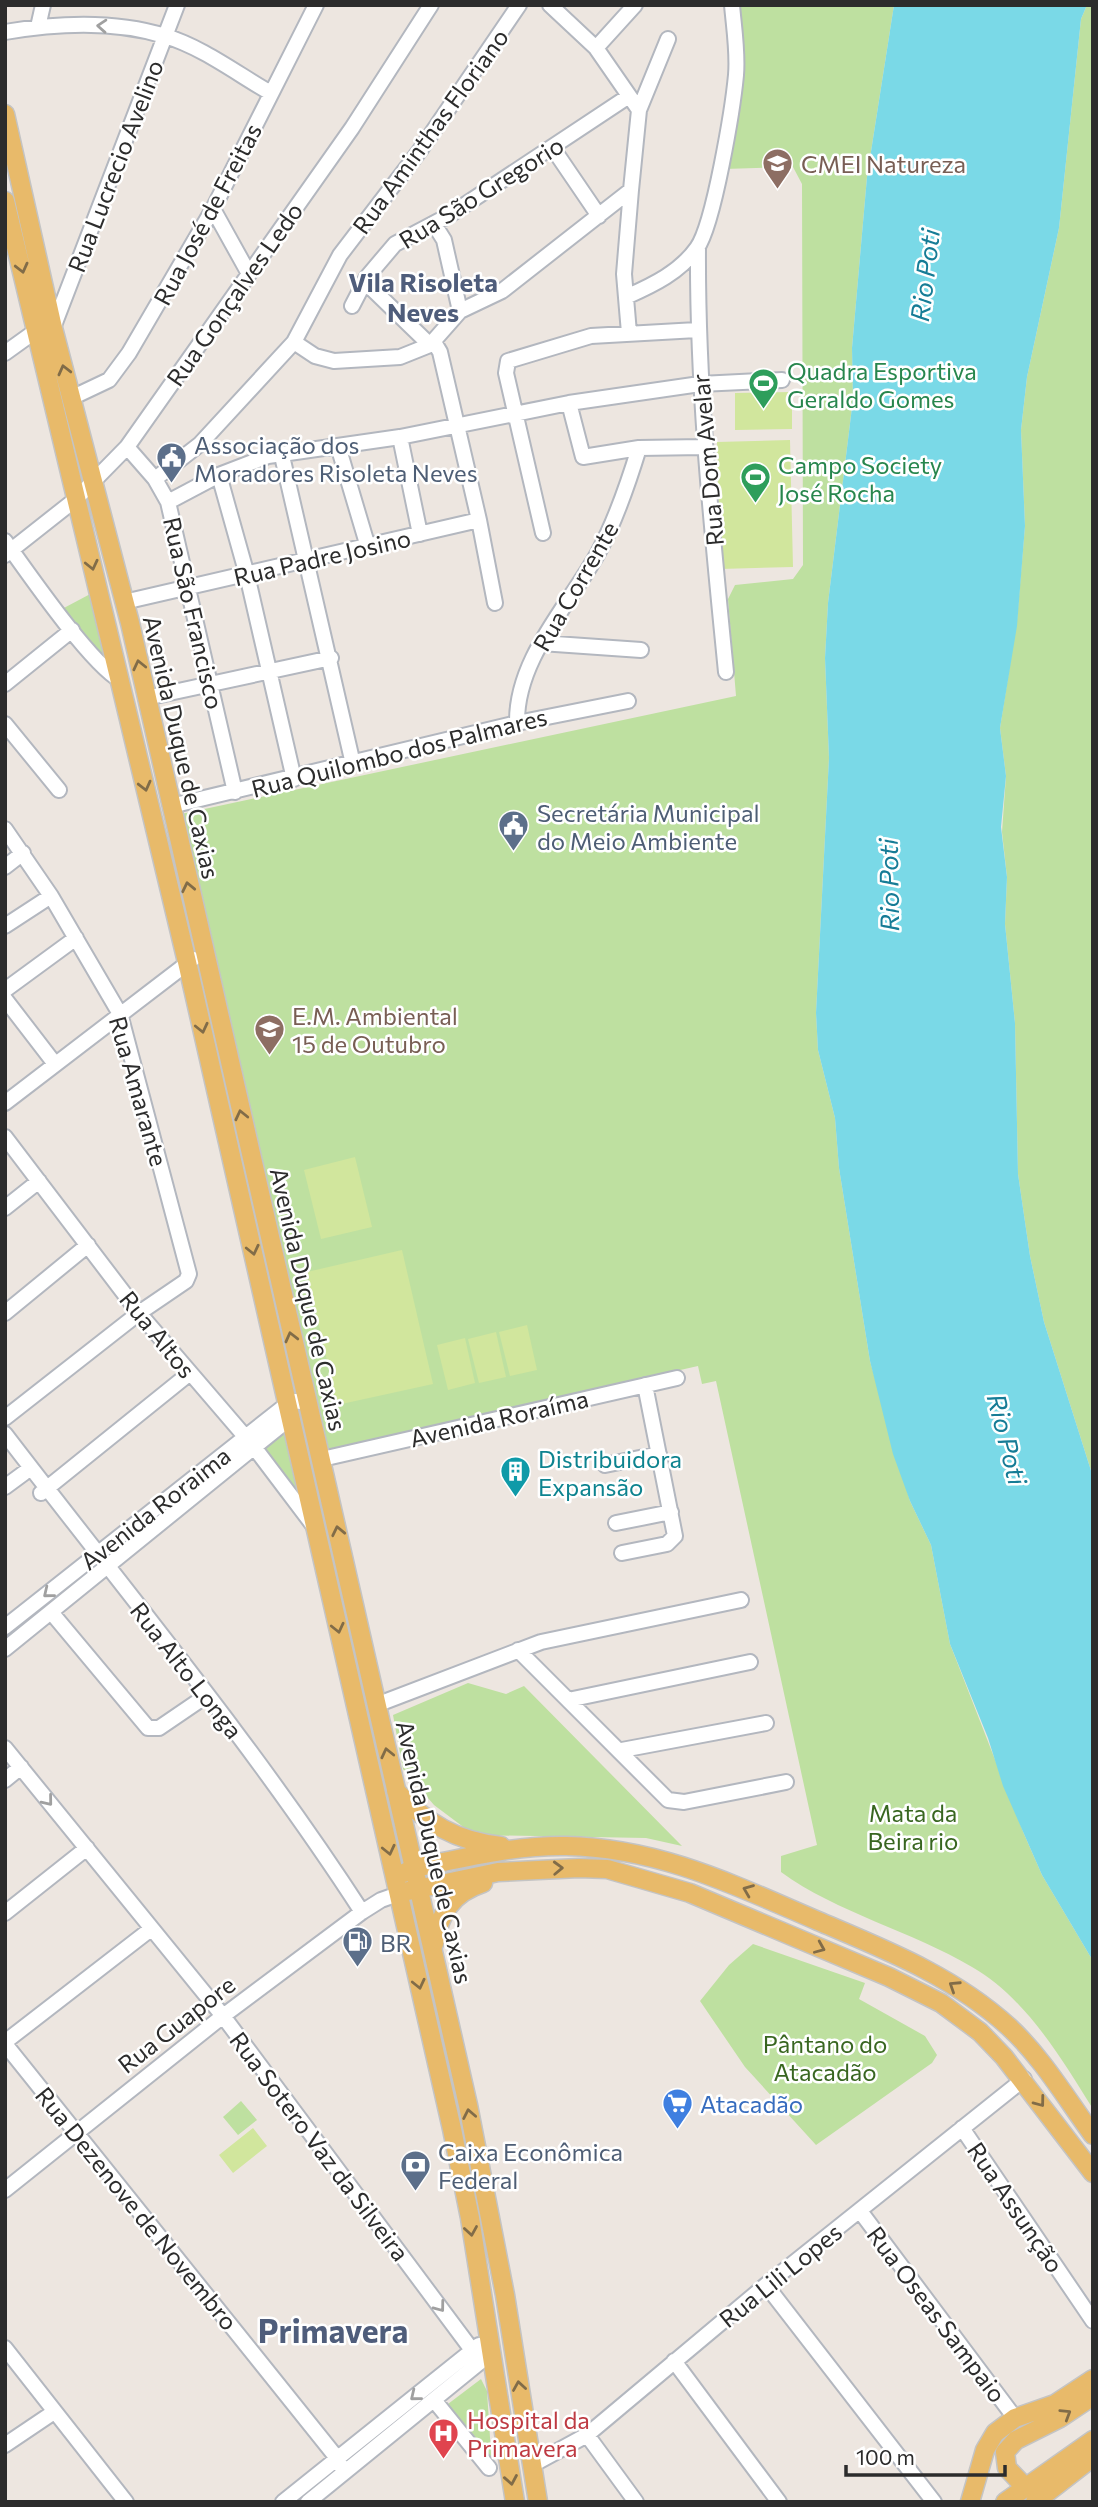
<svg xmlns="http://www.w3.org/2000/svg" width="1098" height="2507" font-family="Commissioner,sans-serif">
<rect width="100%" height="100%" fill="#ede6e0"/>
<path fill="#bee0a0" d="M740,5H894L867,177L852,348L853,399L828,603L825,658L829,758L816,1013L818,1050L835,1118L839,1168L870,1361L910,1501L931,1545L950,1644L1024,1834L1042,1875L1093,1961V2109C1062,2059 1025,1997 972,1967C912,1931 837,1913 781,1872V1856L817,1845L716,1381L702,1384L698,1366L324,1450L181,814L736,696L728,599L735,585L793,579L803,565L802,184L793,167L724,169L743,70Z
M1087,5H1093V1477L1044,1322L1030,1256L1018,1174L1015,1023L1005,924L1007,877L1002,832L1006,776L1000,728L1017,620L1025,526L1021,430L1027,377L1059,228L1081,19Z
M94,592L111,672L62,609Z
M286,1432L304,1504L259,1450Z
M468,1683L506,1694L524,1686L682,1846L646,1838L474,1835L434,1805L403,1769L393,1715Z
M753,1944L865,1983L859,1999L925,2036L937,2055L932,2063L816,2145L745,2067L700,2001L729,1965Z
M241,2101L257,2120L238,2135L223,2117Z
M481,2379L487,2391L492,2469L444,2407Z"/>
<path fill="#d1e69d" d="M792,392V429L735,430V393Z
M790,440L793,567L720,569L717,442Z
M355,1157L372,1227L321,1239L304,1170Z
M402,1250L433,1384L337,1405L307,1272Z
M527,1325L537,1370L510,1376L499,1332Z
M496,1332L506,1377L479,1383L468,1339Z
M465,1338L475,1383L448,1390L437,1345Z
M253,2128L267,2146L233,2173L219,2155Z"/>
<path fill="#7ad9e7" d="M894,5H1087L1081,19L1059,228L1027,377L1021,430L1025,526L1017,626L1000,728L1006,776L1001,827L1007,877L1005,924L1015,1023L1018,1174L1030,1256L1044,1322L1093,1477V1961L1042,1875L1003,1786L988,1738L950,1644L931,1545L910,1501L893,1454L870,1361L839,1168L835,1118L818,1050L816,1013L829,758L825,658L828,603L853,399L852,348L867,177Z"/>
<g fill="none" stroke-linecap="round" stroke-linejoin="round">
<defs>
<path id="minor" d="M38,27L43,5
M5,32C57,23 114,20 165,36C202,47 236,73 269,92
M596,48L635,5
M639,110L668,39
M552,147L599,216
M213,209L248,272
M434,224L444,240L460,311
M698,247C697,390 712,530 726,672
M365,282L430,345
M628,296C653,285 680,272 697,248C714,224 733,107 736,75C738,52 734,28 732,5
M352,306L367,277L395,244L448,216L629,96
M53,328L177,5
M629,333L624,274L631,190
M294,342L315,356L334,361L400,357L430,345L460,311L502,291L631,190L639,110L596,48L550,5
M434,342L440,352L479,520L495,603
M5,353L37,330
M71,398L109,380L129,353L213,209L316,5
M569,403L583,457L639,448L703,447
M400,437L420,534
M338,446L368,547
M127,447L155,479L168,502L235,792
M282,456L353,764
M219,475L247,575L294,779
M155,479L200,444L294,342L340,255L421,149L519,5
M168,502L219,475L268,456L400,437L569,403L700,384L782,380
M543,533L506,373L508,361L591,336L697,330
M5,541C28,573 90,663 120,680
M5,555L76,499L127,447L352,128L431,5
M124,602L479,520
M541,643L641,650
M5,684L72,630
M146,698L331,658
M517,723C516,659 568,607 598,553C616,520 628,484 639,448
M5,724L59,790
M171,806L517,723L628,701
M5,829L51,896L120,1014L189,1274L186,1281L139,1313L5,1418
M5,867L23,853
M5,926L51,896
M5,990L76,938
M5,999L55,1064
M5,1103L193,959
M5,1137L139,1313L254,1447L313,1525
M5,1208L39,1181
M5,1313L88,1245
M5,1434C126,1592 254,1745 362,1912
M322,1459L677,1378
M605,1465L659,1454
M5,1487L24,1473
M41,1493L190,1373
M616,1523L671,1512
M622,1553L667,1544L675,1536L645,1385
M51,1612L148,1728H159L206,1696
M5,1627L286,1405L295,1401L308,1403
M5,1649L289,1419
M518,1650L668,1800L684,1802L786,1782
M568,1700L750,1662
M376,1705L541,1642L741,1600
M5,1748L223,2016L472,2350
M622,1750L766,1723
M5,1780L21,1767
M5,1913L87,1848
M5,2042L151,1929
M5,2044L337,2458L344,2472
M962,2128L1093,2321
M5,2190L223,2016L362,1912L381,1900L398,1894
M860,2211L1015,2418
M766,2285L934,2502
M5,2348L126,2502
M674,2361L779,2502
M434,2400L489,2468
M587,2435L636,2502
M5,2445L54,2412
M532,2465L587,2435L766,2285L1024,2079
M283,2502L479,2345
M308,2502L490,2354"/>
<path id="major" d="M5,114L53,328L130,623L468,2105L505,2295L538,2502
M5,201L187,962L452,2129L470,2218L515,2502
M396,1791C427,1824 456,1841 501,1846
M404,1873L414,1868C464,1858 515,1845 566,1846C660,1848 734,1885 818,1921C886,1950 953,1976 1008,2026C1041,2056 1066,2098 1093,2135
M408,1891L498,1872L579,1868L607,1869L690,1893L889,1977L941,2003L980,2032L1004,2057L1093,2173
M434,1944C440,1913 452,1893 483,1883
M1026,2488L1007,2468L1005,2452L1016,2440L1060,2418L1093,2396
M970,2502L985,2450L995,2433L1015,2418L1055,2404L1093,2379
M1005,2502L1093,2440
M1035,2502L1093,2457"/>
</defs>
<use href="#minor" stroke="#b3b7bf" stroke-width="18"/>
<use href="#major" stroke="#c4c4c4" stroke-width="21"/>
<use href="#minor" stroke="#fff" stroke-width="14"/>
<use href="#major" stroke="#e8ba6a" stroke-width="18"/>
</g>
<defs><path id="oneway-chevron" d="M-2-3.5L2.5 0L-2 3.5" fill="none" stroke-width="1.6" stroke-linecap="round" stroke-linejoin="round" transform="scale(1.75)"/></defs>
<g stroke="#a0a0a0">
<use href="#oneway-chevron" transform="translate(102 26) rotate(-176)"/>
<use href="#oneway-chevron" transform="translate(48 1593) rotate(141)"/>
<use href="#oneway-chevron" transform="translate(48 1801) rotate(51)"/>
<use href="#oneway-chevron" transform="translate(440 2307) rotate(53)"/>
<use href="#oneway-chevron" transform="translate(415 2396) rotate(141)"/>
</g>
<g stroke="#816c48">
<use href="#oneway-chevron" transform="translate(22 268) rotate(76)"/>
<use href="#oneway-chevron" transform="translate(64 370) rotate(-104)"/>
<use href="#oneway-chevron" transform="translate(92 565) rotate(77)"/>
<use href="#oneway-chevron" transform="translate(139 665) rotate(-103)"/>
<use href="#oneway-chevron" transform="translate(145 786) rotate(76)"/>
<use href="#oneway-chevron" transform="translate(188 887) rotate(-102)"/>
<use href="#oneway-chevron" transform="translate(202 1028) rotate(77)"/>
<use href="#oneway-chevron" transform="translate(241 1115) rotate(-103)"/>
<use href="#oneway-chevron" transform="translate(253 1250) rotate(77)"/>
<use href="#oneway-chevron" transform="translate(291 1337) rotate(-104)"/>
<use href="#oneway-chevron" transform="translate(338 1531) rotate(-102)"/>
<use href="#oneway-chevron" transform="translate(338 1628) rotate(77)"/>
<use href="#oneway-chevron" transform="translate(387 1753) rotate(-103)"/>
<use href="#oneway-chevron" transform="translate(389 1850) rotate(77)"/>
<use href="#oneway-chevron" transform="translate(558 1868) rotate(-2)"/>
<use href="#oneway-chevron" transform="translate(748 1890) rotate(-158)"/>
<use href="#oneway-chevron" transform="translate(820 1948) rotate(23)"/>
<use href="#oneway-chevron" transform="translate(419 1984) rotate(77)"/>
<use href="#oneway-chevron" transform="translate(954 1986) rotate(-147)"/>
<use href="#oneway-chevron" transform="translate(1040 2102) rotate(53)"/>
<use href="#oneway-chevron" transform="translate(469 2114) rotate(-101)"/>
<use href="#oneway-chevron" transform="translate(471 2231) rotate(81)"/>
<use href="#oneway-chevron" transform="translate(519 2386) rotate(-99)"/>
<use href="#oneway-chevron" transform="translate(1066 2414) rotate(-32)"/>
<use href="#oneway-chevron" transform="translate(511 2480) rotate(80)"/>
</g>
<defs>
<symbol id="school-pin" viewBox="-11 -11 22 30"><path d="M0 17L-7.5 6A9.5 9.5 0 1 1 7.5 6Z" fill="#8d6e63" stroke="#fff"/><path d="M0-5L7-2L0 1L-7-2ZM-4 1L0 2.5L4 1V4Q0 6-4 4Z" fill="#fff"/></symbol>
<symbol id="stadium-pin" viewBox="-11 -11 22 30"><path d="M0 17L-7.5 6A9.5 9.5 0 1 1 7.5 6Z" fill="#2e9e5b" stroke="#fff"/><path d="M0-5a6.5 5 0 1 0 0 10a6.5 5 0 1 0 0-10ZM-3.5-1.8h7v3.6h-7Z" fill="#fff"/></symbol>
<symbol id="civic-pin" viewBox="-11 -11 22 30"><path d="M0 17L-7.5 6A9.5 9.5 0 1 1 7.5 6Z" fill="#5c6f8a" stroke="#fff"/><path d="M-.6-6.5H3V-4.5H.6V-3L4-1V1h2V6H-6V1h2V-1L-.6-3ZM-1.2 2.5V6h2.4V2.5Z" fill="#fff"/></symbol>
<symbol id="building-pin" viewBox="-11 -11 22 30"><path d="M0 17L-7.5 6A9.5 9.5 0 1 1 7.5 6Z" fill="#0f9aa8" stroke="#fff"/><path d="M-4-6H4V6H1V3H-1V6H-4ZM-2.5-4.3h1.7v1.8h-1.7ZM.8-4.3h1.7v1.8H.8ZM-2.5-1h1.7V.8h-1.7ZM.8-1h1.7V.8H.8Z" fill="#fff"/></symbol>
<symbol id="fuel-pin" viewBox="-11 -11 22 30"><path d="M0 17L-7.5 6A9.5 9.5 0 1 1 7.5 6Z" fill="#5c6f8a" stroke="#fff"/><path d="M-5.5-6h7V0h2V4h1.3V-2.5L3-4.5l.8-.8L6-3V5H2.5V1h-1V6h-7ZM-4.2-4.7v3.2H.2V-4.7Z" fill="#fff"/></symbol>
<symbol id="supermarket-pin" viewBox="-11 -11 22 30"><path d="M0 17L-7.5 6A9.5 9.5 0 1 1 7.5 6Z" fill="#3f7fe0" stroke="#fff"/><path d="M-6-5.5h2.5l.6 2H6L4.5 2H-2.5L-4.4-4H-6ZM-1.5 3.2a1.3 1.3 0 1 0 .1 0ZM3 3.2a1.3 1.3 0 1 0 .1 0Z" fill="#fff"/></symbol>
<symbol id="bank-pin" viewBox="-11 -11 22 30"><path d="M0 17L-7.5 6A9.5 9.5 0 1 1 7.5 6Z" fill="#5c6f8a" stroke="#fff"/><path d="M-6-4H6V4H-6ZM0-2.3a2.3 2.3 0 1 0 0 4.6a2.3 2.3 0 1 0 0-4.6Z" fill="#fff"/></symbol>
<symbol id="hospital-pin" viewBox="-11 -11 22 30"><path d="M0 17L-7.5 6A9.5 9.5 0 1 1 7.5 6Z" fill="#e0444e" stroke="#fff"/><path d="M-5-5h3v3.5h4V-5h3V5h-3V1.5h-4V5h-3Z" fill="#fff"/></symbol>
</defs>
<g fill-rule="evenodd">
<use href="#school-pin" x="760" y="146" width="35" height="47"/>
<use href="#stadium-pin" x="746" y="366" width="35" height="47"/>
<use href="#civic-pin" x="154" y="440" width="35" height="47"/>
<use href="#stadium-pin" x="738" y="460" width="35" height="47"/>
<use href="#civic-pin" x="496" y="808" width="35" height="47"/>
<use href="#school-pin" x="252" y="1012" width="35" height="47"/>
<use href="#building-pin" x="498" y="1454" width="35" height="47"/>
<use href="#fuel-pin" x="340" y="1924" width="35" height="47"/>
<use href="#supermarket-pin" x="660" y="2086" width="35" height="47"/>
<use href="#bank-pin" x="398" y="2148" width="35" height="47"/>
<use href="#hospital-pin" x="426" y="2416" width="35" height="47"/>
</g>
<g text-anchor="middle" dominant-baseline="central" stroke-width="5" stroke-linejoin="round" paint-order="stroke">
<g font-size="24" fill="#2c2c2c" stroke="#fff">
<text transform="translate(430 131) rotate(-54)">Rua Aminthas Floriano</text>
<text transform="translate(115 166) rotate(-69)">Rua Lucrecio Avelino</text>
<text transform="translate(481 192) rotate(-32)">Rua São Gregorio</text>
<text transform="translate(207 214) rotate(-62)">Rua José de Freitas</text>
<text transform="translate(234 294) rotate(-55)">Rua Gonçalves Ledo</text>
<text transform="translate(707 460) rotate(-95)">Rua Dom Avelar</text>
<text transform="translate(322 557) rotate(-13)">Rua Padre Josino</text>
<text transform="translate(575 586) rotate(-60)">Rua Corrente</text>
<text transform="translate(194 613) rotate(77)">Rua São Francisco</text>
<text transform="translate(182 747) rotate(77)">Avenida Duque de Caxias</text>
<text transform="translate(399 752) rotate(-14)">Rua Quilombo dos Palmares</text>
<text transform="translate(139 1091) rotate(74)">Rua Amarante</text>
<text transform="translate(309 1299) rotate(77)">Avenida Duque de Caxias</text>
<text transform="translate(158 1334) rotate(51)">Rua Altos</text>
<text transform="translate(499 1418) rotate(-13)">Avenida Roraíma</text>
<text transform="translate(155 1508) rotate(-38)">Avenida Roraima</text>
<text transform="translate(187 1670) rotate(52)">Rua Alto Longa</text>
<text transform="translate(435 1852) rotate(77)">Avenida Duque de Caxias</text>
<text transform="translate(176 2024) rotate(-38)">Rua Guapore</text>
<text transform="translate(320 2146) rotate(53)">Rua Sotero Vaz da Silveira</text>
<text transform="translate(1016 2207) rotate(56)">Rua Assunção</text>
<text transform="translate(137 2208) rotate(51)">Rua Dezenove de Novembro</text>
<text transform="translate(780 2275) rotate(-39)">Rua Lili Lopes</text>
<text transform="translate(937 2314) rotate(53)">Rua Oseas Sampaio</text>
</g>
<g font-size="24" fill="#785e54" stroke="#fff" text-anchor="start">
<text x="801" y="163">CMEI Natureza</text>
<text x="292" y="1015">E.M. Ambiental<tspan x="292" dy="28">15 de Outubro</tspan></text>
</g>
<g font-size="24" fill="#27864d" stroke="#fff" text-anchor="start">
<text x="787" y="370">Quadra Esportiva<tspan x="787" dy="28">Geraldo Gomes</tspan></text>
<text x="778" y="464">Campo Society<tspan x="778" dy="28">José Rocha</tspan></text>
</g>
<g font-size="24" fill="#4e5e75" stroke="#fff" text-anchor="start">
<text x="194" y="444">Associação dos<tspan x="194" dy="28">Moradores Risoleta Neves</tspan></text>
<text x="537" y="812">Secretária Municipal<tspan x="537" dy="28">do Meio Ambiente</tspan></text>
<text x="380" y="1942">BR</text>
<text x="438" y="2151">Caixa Econômica<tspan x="438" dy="28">Federal</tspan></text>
</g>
<g font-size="24" fill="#0d838f" stroke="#fff" text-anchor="start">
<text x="538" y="1458">Distribuidora<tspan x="538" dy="28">Expansão</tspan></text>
</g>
<g font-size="24" fill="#386620" stroke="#fff">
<text x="913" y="1812">Mata da<tspan x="913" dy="28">Beira rio</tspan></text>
<text x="825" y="2043">Pântano do<tspan x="825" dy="28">Atacadão</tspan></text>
</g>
<g font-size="24" fill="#366cbe" stroke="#fff" text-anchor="start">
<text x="700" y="2103">Atacadão</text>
</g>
<g font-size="24" fill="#be3a42" stroke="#fff" text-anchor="start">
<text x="467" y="2419">Hospital da<tspan x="467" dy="28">Primavera</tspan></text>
</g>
<g font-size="26" font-style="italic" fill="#167c96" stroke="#fff">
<text transform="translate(924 275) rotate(-83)">Rio Poti</text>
<text transform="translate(888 885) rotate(-91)">Rio Poti</text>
<text transform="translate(1008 1439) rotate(76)">Rio Poti</text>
</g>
<g font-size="26" font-weight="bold" fill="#4f5d7b" stroke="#fff">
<text x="423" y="281">Vila Risoleta<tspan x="423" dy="30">Neves</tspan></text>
</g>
<g font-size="32" font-weight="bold" fill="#4f5d7b" stroke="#fff">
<text x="333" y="2330">Primavera</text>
</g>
</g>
<rect width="1098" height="2507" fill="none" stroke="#2c2c2c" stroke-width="14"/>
<path d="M846 2465v10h159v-10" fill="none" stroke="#2c2c2c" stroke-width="3.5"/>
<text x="856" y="2465" font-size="21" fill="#2c2c2c" stroke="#ffffff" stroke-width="5" paint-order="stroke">100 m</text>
</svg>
